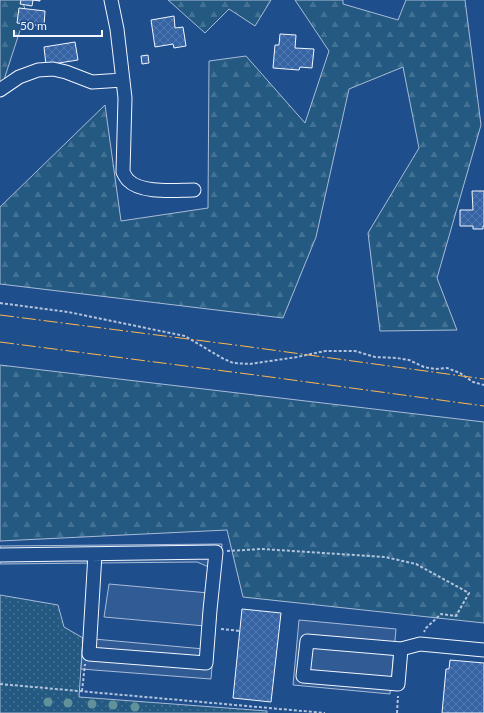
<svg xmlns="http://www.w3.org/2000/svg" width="484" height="713" font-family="Lato,sans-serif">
<defs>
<pattern id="grass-dots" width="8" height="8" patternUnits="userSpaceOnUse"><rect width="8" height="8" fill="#245a82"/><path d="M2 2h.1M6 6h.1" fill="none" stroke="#447295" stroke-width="1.8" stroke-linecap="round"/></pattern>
<pattern id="forest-firs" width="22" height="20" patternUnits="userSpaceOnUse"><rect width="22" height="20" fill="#245a82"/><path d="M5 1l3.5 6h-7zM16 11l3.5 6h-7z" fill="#447295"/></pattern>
<pattern id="building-cross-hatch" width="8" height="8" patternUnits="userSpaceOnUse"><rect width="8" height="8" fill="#3563a3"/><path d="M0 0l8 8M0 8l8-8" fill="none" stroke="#537ab1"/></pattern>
</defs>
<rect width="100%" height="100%" fill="#1f4e8c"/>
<path fill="url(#grass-dots)" stroke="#a8bbd7" d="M0,595L58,605L64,627L83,638L79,697L267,711V713H0Z"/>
<path fill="url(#forest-firs)" stroke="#a8bbd7" d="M0,0H22L26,12L0,92Z
M168,0H271L255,26L229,9L205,33Z
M295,0H343V4L398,20L406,0H465L481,125L437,278L457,330L380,331L368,233L419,148L403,67L349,89L316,237L283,318L0,284V207L105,105L121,221L208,208L209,61L246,56L305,123L329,51Z
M0,365L484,422V623L243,597L227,530L0,541Z"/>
<path fill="#305b95" stroke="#a8bbd7" d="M222,544L211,679L81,669L83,638L204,649L205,626L104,617L109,584L209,593L211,568L197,562L0,564V546Z
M299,620L396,629L390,694L293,685Z"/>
<path fill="url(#building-cross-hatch)" stroke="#f2f6ff" d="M21,0H40V1L33,0L32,6L20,4Z
M19,8L45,11L44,26L17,23Z
M174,16L175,28L183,27L186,46L174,48L173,44L155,47L151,20Z
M280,34L296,35L295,48L314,49L312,68L300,67L299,70L273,68L275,45H279Z
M75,42L78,60L46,65L44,47Z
M148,55L149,63L142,64L141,56Z
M472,191H484V226H483V229H473V226H460V210H473Z
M242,609L281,613L271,702L233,698Z
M450,660L484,663V713H442L446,669H449Z"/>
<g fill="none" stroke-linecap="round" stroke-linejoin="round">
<defs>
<path id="minor" d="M111,0L117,29L125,98L123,172C124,174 126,178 128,180C141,194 176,190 194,190
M0,90L19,77L38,70L53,69L66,72L92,82L123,80
M0,555L216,552L210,610L206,663L89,654L95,554
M401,649L398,684L303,676L307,641L401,649L420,644L484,650"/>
</defs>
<use href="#minor" stroke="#f2f6ff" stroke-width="15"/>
<path stroke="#b3c4dc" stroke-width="2" stroke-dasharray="3 2" stroke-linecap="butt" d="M0,303L68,312L185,336L222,358L233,363L250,364L297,357L325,351H355L375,357L397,358L409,360L424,367L435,369L447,368L460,373L473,382L484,385
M227,551L262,549L385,557L416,564L469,593L456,616L441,614L426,628L424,632
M221,629L240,631
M0,684L325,713
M82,691L85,664
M397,713L398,696"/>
<use href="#minor" stroke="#1f4e8c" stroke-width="13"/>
<path stroke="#ffb74d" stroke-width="1" stroke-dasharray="14 3 2 3" stroke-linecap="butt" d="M0,315L243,346L484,379
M0,342L263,376L484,406"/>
</g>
<g fill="#61919a">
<circle cx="48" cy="702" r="4.5"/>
<circle cx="68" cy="703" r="4.5"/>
<circle cx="92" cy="704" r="4.5"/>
<circle cx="113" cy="705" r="4.5"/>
<circle cx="135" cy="707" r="4.5"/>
</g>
<path d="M14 30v6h88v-6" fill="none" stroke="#f2f6ff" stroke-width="2"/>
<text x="20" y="30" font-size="12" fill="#f2f6ff" stroke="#1f4e8c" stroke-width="3" paint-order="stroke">50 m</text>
</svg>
